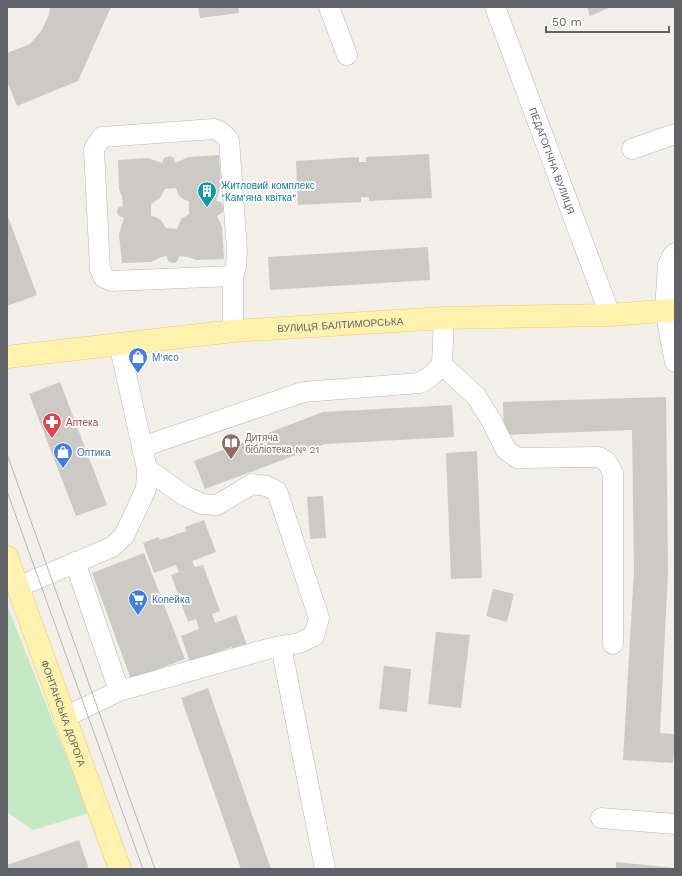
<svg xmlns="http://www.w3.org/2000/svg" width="682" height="876" font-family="'Work Sans',sans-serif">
<rect width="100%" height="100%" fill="#f1efe8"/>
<path fill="#c5e8c5" d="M7,605L89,813L33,830L7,812Z"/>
<path fill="#cccac5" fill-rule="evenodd" d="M50,7H111L78,81L17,106L7,81V53L30,44L42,30L49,14Z
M198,7H238L239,13L200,18Z
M587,7H611L590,16Z
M429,154L432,198L369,201V197H361V202L298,205L296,161L359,157V162H366V157Z
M219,155L221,186L216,201L221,202L224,207L223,212L217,216L222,227L224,259L196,260L188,257L179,256L178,260L175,263L169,262L166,256L159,258L152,262L122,263L119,234L124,218L118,215L117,211L119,207L123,206L122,196L119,190L118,160L148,158L162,163L164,158L170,156L174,158L175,163L189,157ZM176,188L179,196L185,200L189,201V214L181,219L177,229L166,228L161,220L156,217L151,216V204L160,198L165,189Z
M7,214L37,295L7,306Z
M428,247L430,280L270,290L268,257Z
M60,382L107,505L76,516L29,394Z
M666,397L668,572L660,733L675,734L673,763L623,760L634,570L632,430L504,435L503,402Z
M452,405L454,437L325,444L205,489L194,461L323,412Z
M477,451L482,578L451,579L446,453Z
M323,496L326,538L310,539L307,497Z
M204,520L216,552L192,561L195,567L203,565L220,611L212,614L215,623L236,615L247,645L233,650L232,647L203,657L191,665L181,636L199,629L196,619L188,622L171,575L179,572L176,565L154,573L143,543L158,537L160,540L186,531L185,527Z
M144,553L185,659L131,679L92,573Z
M493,589L514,594L507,622L486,616Z
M436,632L470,635L461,708L428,704Z
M384,666L411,669L407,712L379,709Z
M208,688L271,869H241L181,698Z
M79,840L89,869H7V865Z
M616,862L675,868V869H616Z"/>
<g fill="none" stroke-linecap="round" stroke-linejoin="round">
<defs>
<g id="minor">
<path d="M329,7L347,55"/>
<path id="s1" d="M495,7L610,315"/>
<path d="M632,149L675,134"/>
<path d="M675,253L672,256L668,265L665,310L675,362"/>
<path d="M233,331V276L236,266L237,250L229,140L221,132L214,129L102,137L94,149L100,269L104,278L112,281L233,276"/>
<path d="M442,365L476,396L491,420L506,450L517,458L599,457L607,462L613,473V644"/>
<path d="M142,447L303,392L420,383L431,376L442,365L444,318"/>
<path d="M75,562L119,691"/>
<path d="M18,587L112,547L124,536L146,489L147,469L119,343"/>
<path d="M281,646L325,869"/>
<path d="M65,717L119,691L271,648L299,643L314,636L319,618L277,491L266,486L252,484L217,505L202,504L185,496L147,469"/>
<path d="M601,818L675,824"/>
</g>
<g id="major">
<path id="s2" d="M7,357L233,331L444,318L610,315L675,310"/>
<path id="s3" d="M7,557L120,869"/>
</g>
</defs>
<use href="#minor" stroke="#b5b8bc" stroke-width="21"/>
<use href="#major" stroke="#f2c960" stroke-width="23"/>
<use href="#minor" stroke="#fff" stroke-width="20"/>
<use href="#major" stroke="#fff2af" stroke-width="22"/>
<path stroke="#b6b7b8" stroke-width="1" d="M7,454L155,869
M7,491L143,869"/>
</g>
<defs>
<symbol id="building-pin" viewBox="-11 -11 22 30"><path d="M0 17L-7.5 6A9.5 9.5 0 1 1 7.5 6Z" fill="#0f9aa8" stroke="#fff"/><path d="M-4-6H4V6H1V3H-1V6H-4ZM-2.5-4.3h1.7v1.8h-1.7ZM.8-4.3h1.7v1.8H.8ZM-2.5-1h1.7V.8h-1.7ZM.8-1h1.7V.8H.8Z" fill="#fff"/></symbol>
<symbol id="shop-pin" viewBox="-11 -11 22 30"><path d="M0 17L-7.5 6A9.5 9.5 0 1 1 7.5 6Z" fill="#3f7fe0" stroke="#fff"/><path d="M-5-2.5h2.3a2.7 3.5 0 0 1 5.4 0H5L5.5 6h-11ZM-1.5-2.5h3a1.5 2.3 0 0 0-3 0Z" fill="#fff"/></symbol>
<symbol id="pharmacy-pin" viewBox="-11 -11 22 30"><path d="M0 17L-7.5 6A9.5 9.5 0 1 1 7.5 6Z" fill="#e0444e" stroke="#fff"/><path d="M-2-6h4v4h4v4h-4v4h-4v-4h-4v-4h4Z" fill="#fff"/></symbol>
<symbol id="library-pin" viewBox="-11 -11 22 30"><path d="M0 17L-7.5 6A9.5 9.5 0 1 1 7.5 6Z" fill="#8d6e63" stroke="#fff"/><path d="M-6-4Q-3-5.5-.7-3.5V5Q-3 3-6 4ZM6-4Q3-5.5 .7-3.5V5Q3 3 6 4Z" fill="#fff"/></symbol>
<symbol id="supermarket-pin" viewBox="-11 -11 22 30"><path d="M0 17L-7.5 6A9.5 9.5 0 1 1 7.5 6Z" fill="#3f7fe0" stroke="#fff"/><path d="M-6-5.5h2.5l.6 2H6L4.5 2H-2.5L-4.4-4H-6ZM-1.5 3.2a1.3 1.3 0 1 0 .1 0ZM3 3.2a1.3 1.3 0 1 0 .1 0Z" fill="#fff"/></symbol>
</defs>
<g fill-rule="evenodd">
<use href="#building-pin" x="196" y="180" width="22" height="30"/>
<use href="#shop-pin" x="127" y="346" width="22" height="30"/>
<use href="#pharmacy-pin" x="41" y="411" width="22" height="30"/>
<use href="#library-pin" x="220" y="432" width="22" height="30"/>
<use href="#shop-pin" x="52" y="441" width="22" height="30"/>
<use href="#supermarket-pin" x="127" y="588" width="22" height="30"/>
</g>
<g text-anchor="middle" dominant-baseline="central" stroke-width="3.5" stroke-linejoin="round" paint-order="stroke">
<g font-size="10" fill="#5f6368" stroke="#fff">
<text stroke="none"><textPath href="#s1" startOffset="164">ПЕДАГОГІЧНА ВУЛИЦЯ</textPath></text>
<text stroke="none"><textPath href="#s2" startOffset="335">ВУЛИЦЯ БАЛТИМОРСЬКА</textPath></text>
<text stroke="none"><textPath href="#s3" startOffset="166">ФОНТАНСЬКА ДОРОГА</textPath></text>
</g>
<g font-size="10" fill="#0d838f" stroke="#fff" text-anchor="start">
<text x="221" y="185">Житловий комплекс<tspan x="221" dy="12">"Кам'яна квітка"</tspan></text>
</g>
<g font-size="10" fill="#366cbe" stroke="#fff" text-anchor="start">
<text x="152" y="357">М'ясо</text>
<text x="77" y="452">Оптика</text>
<text x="152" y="599">Копейка</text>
</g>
<g font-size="10" fill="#be3a42" stroke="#fff" text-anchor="start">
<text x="66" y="422">Аптека</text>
</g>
<g font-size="10" fill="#785e54" stroke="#fff" text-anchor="start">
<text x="245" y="437">Дитяча<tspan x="245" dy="12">бібліотека № 21</tspan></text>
</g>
</g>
<rect width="682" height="876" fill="none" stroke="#5f6368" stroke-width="16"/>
<path d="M546 26v6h123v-6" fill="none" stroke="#5f6368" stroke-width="2"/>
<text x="552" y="26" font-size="12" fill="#5f6368" stroke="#ffffff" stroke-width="3" paint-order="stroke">50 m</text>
</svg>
